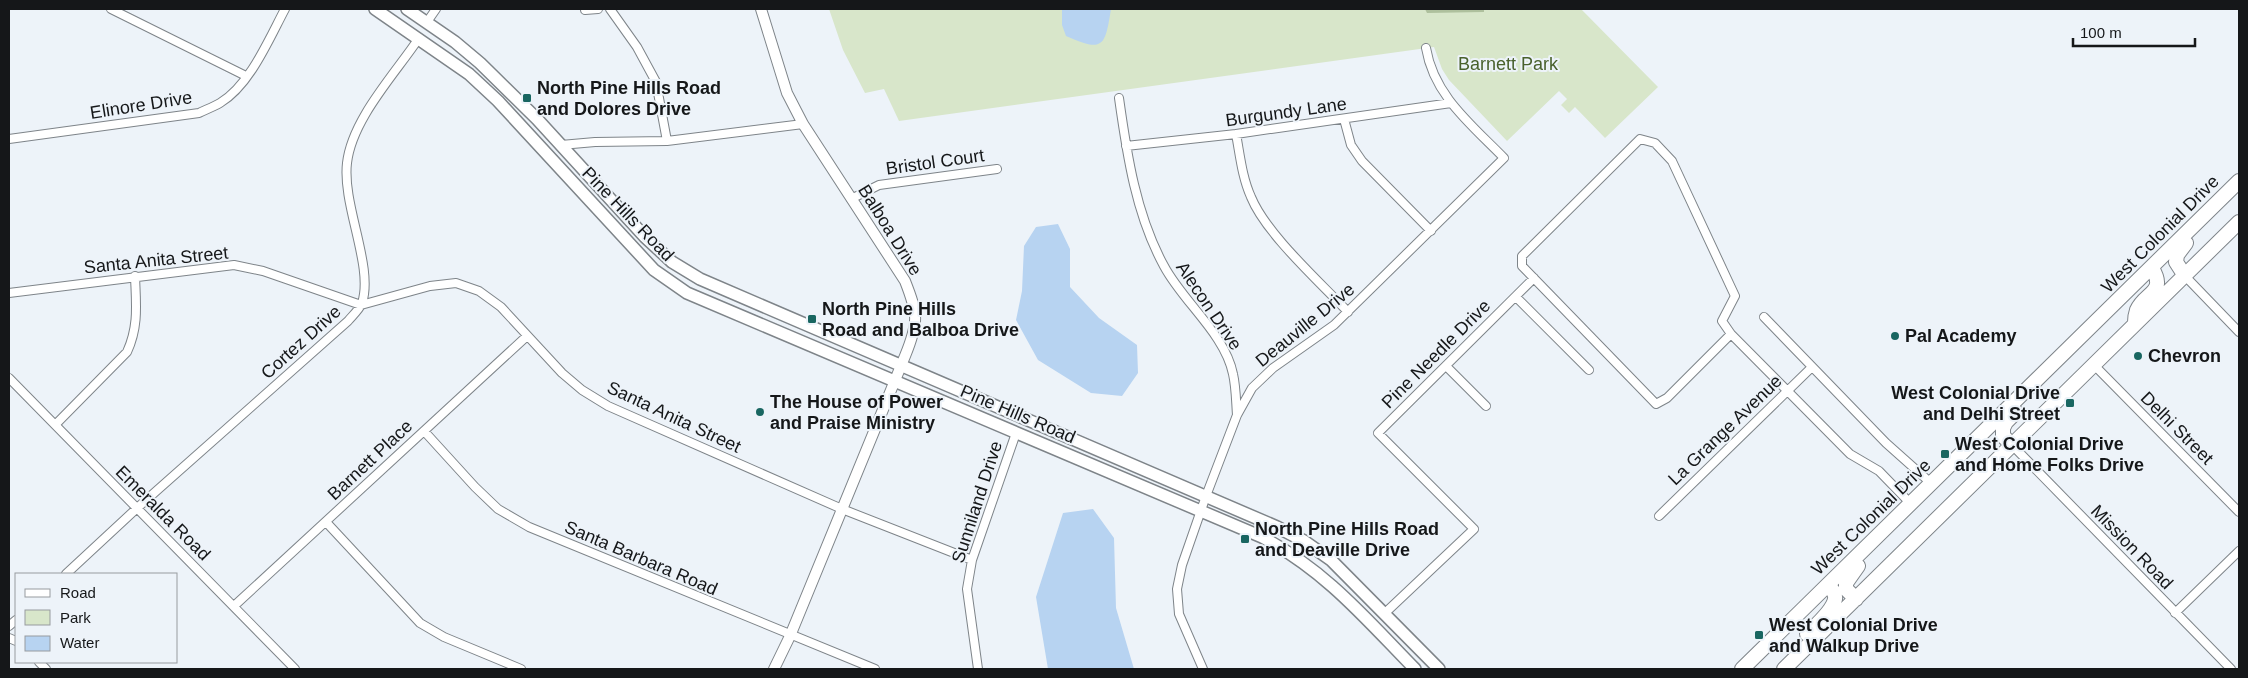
<svg xmlns="http://www.w3.org/2000/svg" width="2248" height="678" font-family="Helvetica,sans-serif">
<rect width="100%" height="100%" fill="#edf3f9"/>
<path fill="#d8e6ca" d="M829,9H1581L1658,87L1605,138L1575,107L1569,113L1561,105L1567,99L1559,91L1507,141L1449,80L1442,69L1434,47L899,121L884,89L865,93L843,50Z"/>
<path fill="#aec09d" d="M1425,9H1484V12L1427,13Z"/>
<path fill="#b7d3f1" d="M1062,9H1111C1105,46 1104,53 1066,36L1062,25Z
M1058,224L1070,249V287L1099,318L1137,345L1138,373L1122,396L1091,393L1038,360L1016,320L1022,291L1024,246L1036,227Z
M1093,509L1114,538L1116,608L1134,669H1048L1036,597L1063,513Z"/>
<g fill="none" stroke-linecap="round" stroke-linejoin="round">
<defs>
<path id="minor" d="M111,9L246,76
M610,9L637,47L656,82L667,141
M585,10L598,9
M427,22L436,9
M1119,98C1127,155 1136,215 1164,266C1183,302 1225,334 1233,374C1236,387 1236,402 1237,415
M1344,119L1351,145L1362,161L1431,231
M1236,134C1240,155 1242,177 1251,197C1266,234 1320,282 1348,312
M9,139L199,113C205,110 213,107 220,103C250,85 269,39 285,9
M561,145L595,142L667,141L803,124
M1126,146L1236,134L1451,103
M851,199L879,185L997,169
M2185,276L2239,332
M9,293L234,265L263,271L361,305L430,286L456,283L479,291L501,307L562,373L582,390L608,406L842,509L972,560
M1516,297L1589,370
M1764,317L1886,443L1932,484
M1731,334L1667,398L1656,404L1522,266V256L1640,139L1655,143L1672,161L1735,296L1722,321L1731,334L1850,454L1879,471L1911,504
M2094,365L2239,512
M1446,366L1486,406
M9,378L295,669
M56,424L127,352C139,326 136,304 135,276
M424,431L475,487L498,509L529,527L875,669
M2012,445L2231,669
M1659,516L1812,367
M326,522L420,623L444,637L521,669
M66,574L136,509L348,321C352,316 359,310 362,303C374,267 342,205 347,163C352,119 395,74 419,38
M234,606L527,336
M1385,613L1474,529L1378,433L1534,278
M2175,613L2239,551
M9,626L16,620
M9,638L16,641
M39,662L46,669
M978,669L967,589L972,560L1016,433
M1203,669L1179,614L1177,589L1182,565L1206,496L1237,415L1252,388L1273,368L1334,325L1504,158C1472,125 1434,96 1426,48"/>
<path id="tertiary" d="M761,9L787,93L803,124L905,281C918,314 919,322 905,356L790,636L774,669"/>
<path id="secondary" d="M375,9L469,74L498,101L654,270L687,293L1262,537C1327,572 1365,618 1415,669
M407,9L455,42L480,63L537,119L645,237L672,262L700,279L1277,527L1304,541L1331,560L1439,669"/>
<path id="trunk" d="M2185,276L2176,262L2177,255L2186,243
M2135,322C2135,319 2136,313 2137,310C2145,292 2167,293 2152,268
M2012,445L2003,436V428L2006,422L2016,412
M1856,599L1846,589V583L1858,566
M1807,634C1816,625 1833,611 1835,599C1836,593 1832,589 1828,585
M1742,669L2239,181
M1784,669L2239,222"/>
</defs>
<use href="#minor" stroke="#7e8489" stroke-width="10"/>
<use href="#tertiary" stroke="#7e8489" stroke-width="12"/>
<use href="#secondary" stroke="#7e8489" stroke-width="14"/>
<use href="#trunk" stroke="#7e8489" stroke-width="16"/>
<use href="#minor" stroke="#fff" stroke-width="8"/>
<use href="#tertiary" stroke="#fff" stroke-width="10"/>
<use href="#secondary" stroke="#fff" stroke-width="11"/>
<use href="#trunk" stroke="#fff" stroke-width="14"/>
</g>
<g fill="#196661" stroke="#edf3f9" stroke-width="2">
<rect x="522" y="93" width="10" height="10" rx="2.5"/>
<rect x="807" y="314" width="10" height="10" rx="2.5"/>
<circle cx="1895" cy="336" r="5"/>
<circle cx="2138" cy="356" r="5"/>
<rect x="2065" y="398" width="10" height="10" rx="2.5"/>
<circle cx="760" cy="412" r="5"/>
<rect x="1940" y="449" width="10" height="10" rx="2.5"/>
<rect x="1240" y="534" width="10" height="10" rx="2.5"/>
<rect x="1754" y="630" width="10" height="10" rx="2.5"/>
</g>
<g text-anchor="middle" dominant-baseline="central" stroke-width="4" stroke-linejoin="round" paint-order="stroke">
<g font-size="18" fill="#49612c" stroke="#edf3f9">
<text x="1508" y="64">Barnett Park</text>
</g>
<g font-size="18" font-weight="bold" fill="#151719" stroke="#edf3f9" text-anchor="start">
<text x="537" y="88">North Pine Hills Road<tspan x="537" dy="21">and Dolores Drive</tspan></text>
<text x="822" y="309">North Pine Hills<tspan x="822" dy="21">Road and Balboa Drive</tspan></text>
<text x="1905" y="336">Pal Academy</text>
<text x="2148" y="356">Chevron</text>
<text x="2060" y="393" text-anchor="end">West Colonial Drive<tspan x="2060" dy="21">and Delhi Street</tspan></text>
<text x="770" y="402">The House of Power<tspan x="770" dy="21">and Praise Ministry</tspan></text>
<text x="1955" y="444">West Colonial Drive<tspan x="1955" dy="21">and Home Folks Drive</tspan></text>
<text x="1255" y="529">North Pine Hills Road<tspan x="1255" dy="21">and Deaville Drive</tspan></text>
<text x="1769" y="625">West Colonial Drive<tspan x="1769" dy="21">and Walkup Drive</tspan></text>
</g>
<g font-size="18" fill="#151719" stroke="#edf3f9">
<text transform="translate(141 105) rotate(-9)">Elinore Drive</text>
<text transform="translate(1286 112) rotate(-8)">Burgundy Lane</text>
<text transform="translate(935 162) rotate(-8)">Bristol Court</text>
<text transform="translate(628 214) rotate(46)">Pine Hills Road</text>
<text transform="translate(890 230) rotate(58)">Balboa Drive</text>
<text transform="translate(2160 234) rotate(-45)">West Colonial Drive</text>
<text transform="translate(156 260) rotate(-6)">Santa Anita Street</text>
<text transform="translate(1209 306) rotate(56)">Alecon Drive</text>
<text transform="translate(1305 325) rotate(-39)">Deauville Drive</text>
<text transform="translate(301 342) rotate(-42)">Cortez Drive</text>
<text transform="translate(1436 354) rotate(-45)">Pine Needle Drive</text>
<text transform="translate(1018 414) rotate(23)">Pine Hills Road</text>
<text transform="translate(674 417) rotate(25)">Santa Anita Street</text>
<text transform="translate(2177 428) rotate(45)">Delhi Street</text>
<text transform="translate(1725 430) rotate(-44)">La Grange Avenue</text>
<text transform="translate(370 460) rotate(-43)">Barnett Place</text>
<text transform="translate(977 502) rotate(-72)">Sunniland Drive</text>
<text transform="translate(163 513) rotate(45)">Emeralda Road</text>
<text transform="translate(1871 517) rotate(-44)">West Colonial Drive</text>
<text transform="translate(2132 547) rotate(46)">Mission Road</text>
<text transform="translate(641 558) rotate(23)">Santa Barbara Road</text>
</g>
</g>
<rect width="2248" height="678" fill="none" stroke="#151719" stroke-width="20"/>
<rect x="15" y="573" width="162" height="90" fill="#edf3f9" stroke="#979b9f"/>
<rect x="25" y="589" width="25" height="8" fill="#ffffff" stroke="#979b9f"/>
<text x="60" y="598" font-size="15" fill="#151719">Road</text>
<rect x="25" y="610" width="25" height="15" fill="#d8e6ca" stroke="#979b9f"/>
<text x="60" y="623" font-size="15" fill="#151719">Park</text>
<rect x="25" y="636" width="25" height="15" fill="#b7d3f1" stroke="#979b9f"/>
<text x="60" y="648" font-size="15" fill="#151719">Water</text>
<path d="M2073 38v8h122v-8" fill="none" stroke="#151719" stroke-width="2.5"/>
<text x="2080" y="38" font-size="15" fill="#151719" stroke="#edf3f9" stroke-width="4" paint-order="stroke">100 m</text>
</svg>
